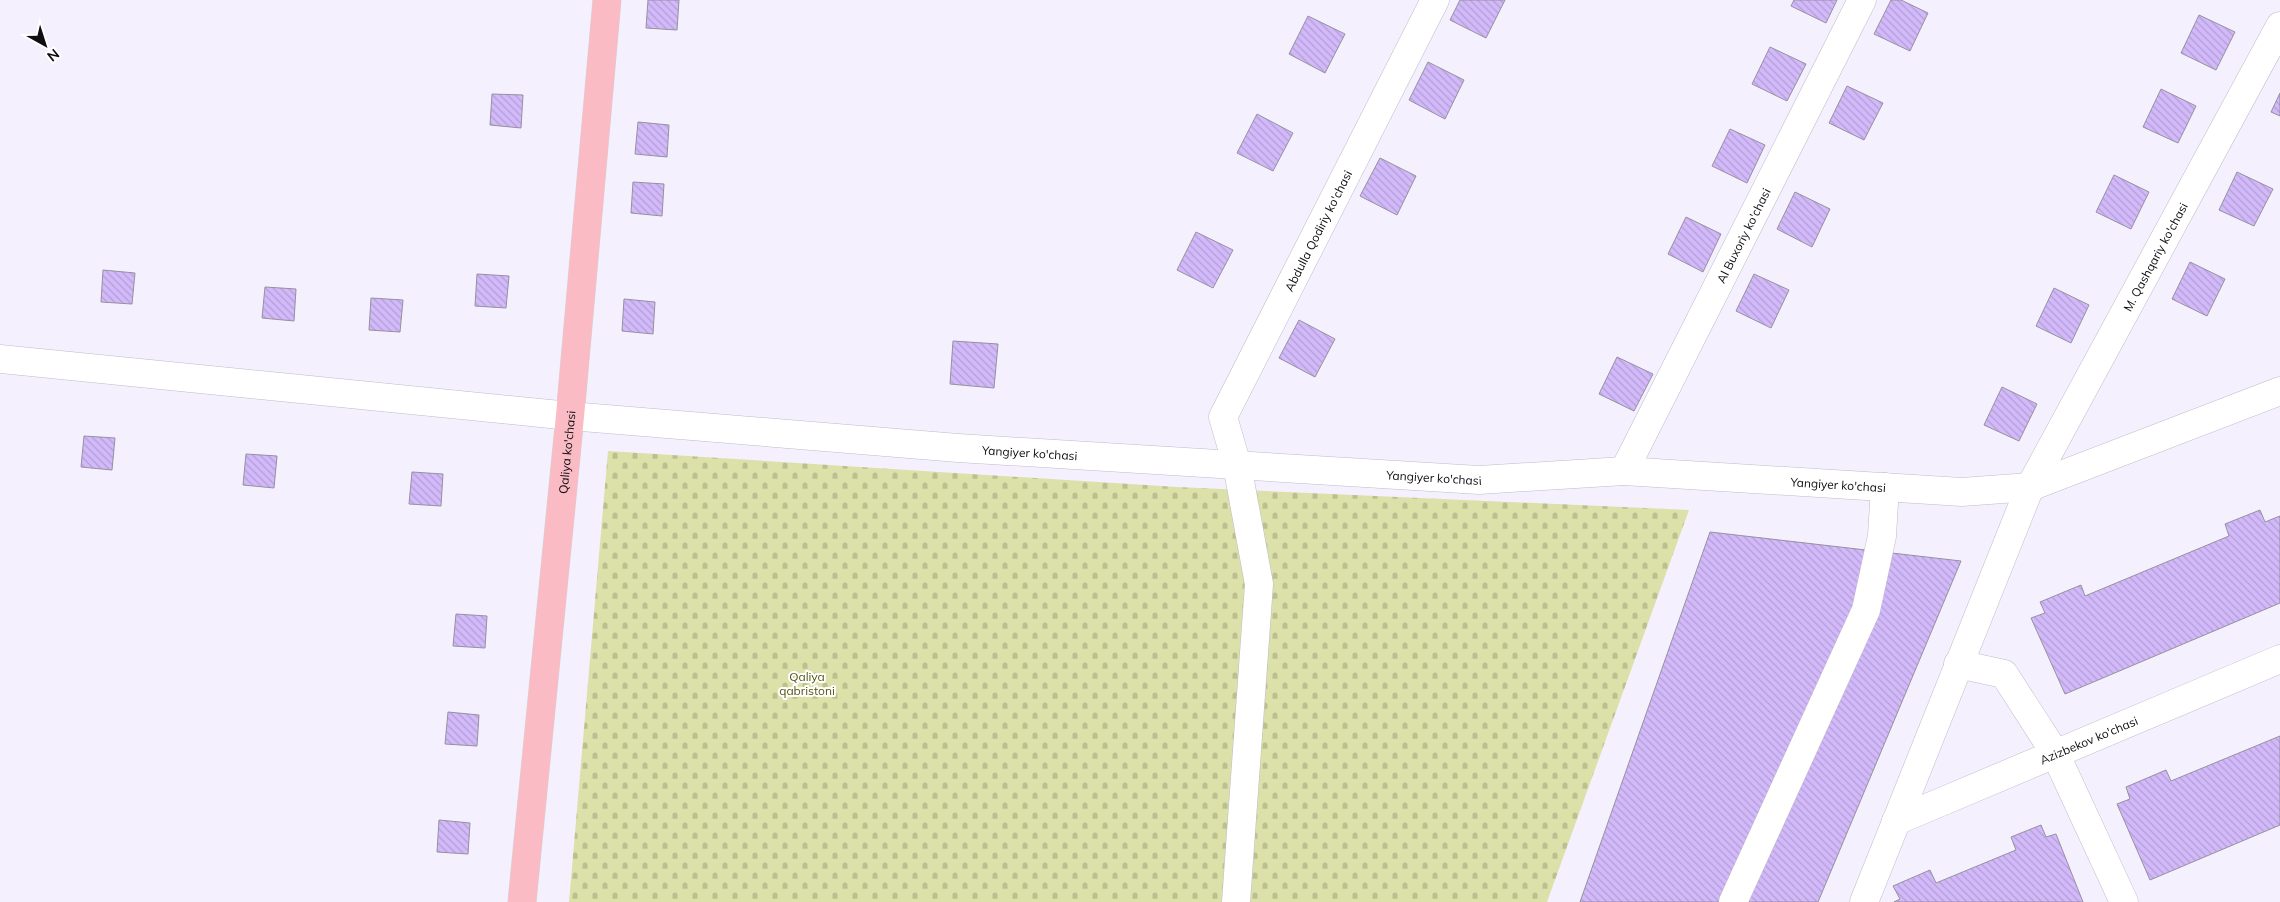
<svg xmlns="http://www.w3.org/2000/svg" width="2280" height="902" font-family="Mulish,sans-serif">
<defs>
<pattern id="cemetery-stones" width="16" height="16" patternUnits="userSpaceOnUse" patternTransform="scale(1.25)"><rect width="16" height="16" fill="#dce1a9"/><path d="M2 7V4a2 2 0 0 1 4 0v3zM10 15v-3a2 2 0 0 1 4 0v3z" fill="#bcc090"/></pattern>
<pattern id="building-back-hatch" width="6" height="6" patternUnits="userSpaceOnUse" patternTransform="scale(1.25)"><rect width="6" height="6" fill="#d2b9fa"/><path d="M-1 5l2 2M0 0l6 6M5-1l2 2" fill="none" stroke="#b39ed5"/></pattern>
</defs>
<rect width="100%" height="100%" fill="#f5f0fe"/>
<path fill="url(#cemetery-stones)" d="M608,451L1177,487L1689,510L1547,902H569Z"/>
<path fill="url(#building-back-hatch)" stroke="#95919d" d="M648,0H679L677,30L646,28Z
M1460,0H1505L1486,38L1450,20Z
M1794,0H1837L1826,23L1791,6Z
M1891,0H1901L1928,13L1910,51L1874,34Z
M2199,15L2235,32L2216,70L2181,53Z
M1308,16L1345,34L1325,73L1289,54Z
M1770,47L1806,64L1787,101L1752,84Z
M1428,62L1464,80L1445,119L1409,100Z
M1847,86L1883,103L1864,140L1829,123Z
M2161,89L2196,106L2178,143L2143,127Z
M2280,93V116L2271,112Z
M492,94L523,95L521,128L490,125Z
M1257,114L1293,133L1273,171L1237,153Z
M638,122L669,125L667,157L635,154Z
M1730,129L1765,145L1747,183L1712,166Z
M1380,158L1416,176L1397,215L1360,196Z
M2237,172L2273,189L2254,226L2219,210Z
M2114,175L2149,192L2131,229L2096,212Z
M633,182L664,184L662,216L631,213Z
M1795,192L1830,209L1812,247L1777,229Z
M1686,217L1721,234L1703,272L1668,254Z
M1196,232L1233,250L1213,288L1177,270Z
M2190,262L2225,279L2207,316L2172,299Z
M103,270L135,273L132,304L101,302Z
M477,274L509,276L506,308L475,306Z
M1754,274L1789,290L1771,328L1736,311Z
M265,287L296,289L294,321L262,318Z
M2054,288L2089,305L2071,343L2036,326Z
M371,298L403,300L400,332L369,330Z
M624,299L655,302L653,334L622,331Z
M1299,320L1335,339L1315,377L1279,358Z
M953,341L998,344L994,388L950,384Z
M1617,357L1653,374L1634,411L1599,394Z
M2002,387L2037,404L2019,441L1984,425Z
M84,436L115,438L112,470L81,467Z
M246,454L277,456L274,488L243,485Z
M412,472L443,474L441,506L409,504Z
M2260,510L2265,522L2280,516V603L2065,694L2031,618L2045,613L2040,602L2081,585L2085,596L2229,536L2225,524Z
M1710,532L1961,561L1818,902H1580Z
M456,614L487,616L485,648L453,646Z
M448,712L479,715L477,746L445,744Z
M2280,736V825L2150,880L2117,804L2130,799L2126,787L2166,770L2171,781Z
M439,820L470,823L468,854L437,852Z
M2041,825L2046,837L2056,834L2083,902H1894L1900,899L1893,886L1930,870L1936,883L2016,850L2011,837Z"/>
<g fill="none" stroke-linecap="round" stroke-linejoin="round">
<defs>
<g id="minor">
<path id="s1" d="M0,359L570,416L958,448L1479,480L1624,471L1962,492L2030,487L2280,391"/>
<path id="s2" d="M1624,471L1862,0"/>
<path d="M1958,664L2004,674L2055,753L2124,902"/>
<path id="s3" d="M1896,821L2280,659"/>
<path id="s4" d="M1236,902L1259,584L1237,465L1223,417L1435,0"/>
<path d="M1733,902L1866,610L1882,536L1885,487"/>
<path id="s5" d="M1864,902L2030,487L2280,26"/>
</g>
<g id="major">
<path id="s6" d="M522,902L570,416L607,0"/>
</g>
</defs>
<use href="#minor" stroke="#c0bbc8" stroke-width="29"/>
<use href="#major" stroke="#d4d3d4" stroke-width="29"/>
<use href="#minor" stroke="#fff" stroke-width="28"/>
<use href="#major" stroke="#fabbc5" stroke-width="28"/>
</g>
<g text-anchor="middle" dominant-baseline="central" stroke-width="4" stroke-linejoin="round" paint-order="stroke">
<g font-size="12" fill="#0f0d11" stroke="#fff">
<text stroke="none"><textPath href="#s4" startOffset="699">Abdulla Qodiriy ko'chasi</textPath></text>
<text stroke="none"><textPath href="#s2" startOffset="264">Al Buxoriy ko'chasi</textPath></text>
<text stroke="none"><textPath href="#s5" startOffset="709">M. Qashqariy ko'chasi</textPath></text>
<text stroke="none"><textPath href="#s6" startOffset="452">Qaliya ko'chasi</textPath></text>
<text stroke="none"><textPath href="#s1" startOffset="1034">Yangiyer ko'chasi</textPath></text>
<text stroke="none"><textPath href="#s1" startOffset="1439">Yangiyer ko'chasi</textPath></text>
<text stroke="none"><textPath href="#s1" startOffset="1844">Yangiyer ko'chasi</textPath></text>
<text stroke="none"><textPath href="#s3" startOffset="209">Azizbekov ko'chasi</textPath></text>
</g>
<g font-size="12" fill="#545713" stroke="#fff">
<text x="807" y="676">Qaliya<tspan x="807" dy="14">qabristoni</tspan></text>
</g>
</g>
<g transform="translate(45 45) rotate(141)" stroke="#ffffff" stroke-width="4" paint-order="stroke">
<path d="M0-4L9 19L0 12L-9 19Z" fill="#0f0d11"/>
<text y="-8" font-size="14" font-weight="bold" text-anchor="middle" fill="#0f0d11">N</text>
</g>
</svg>
